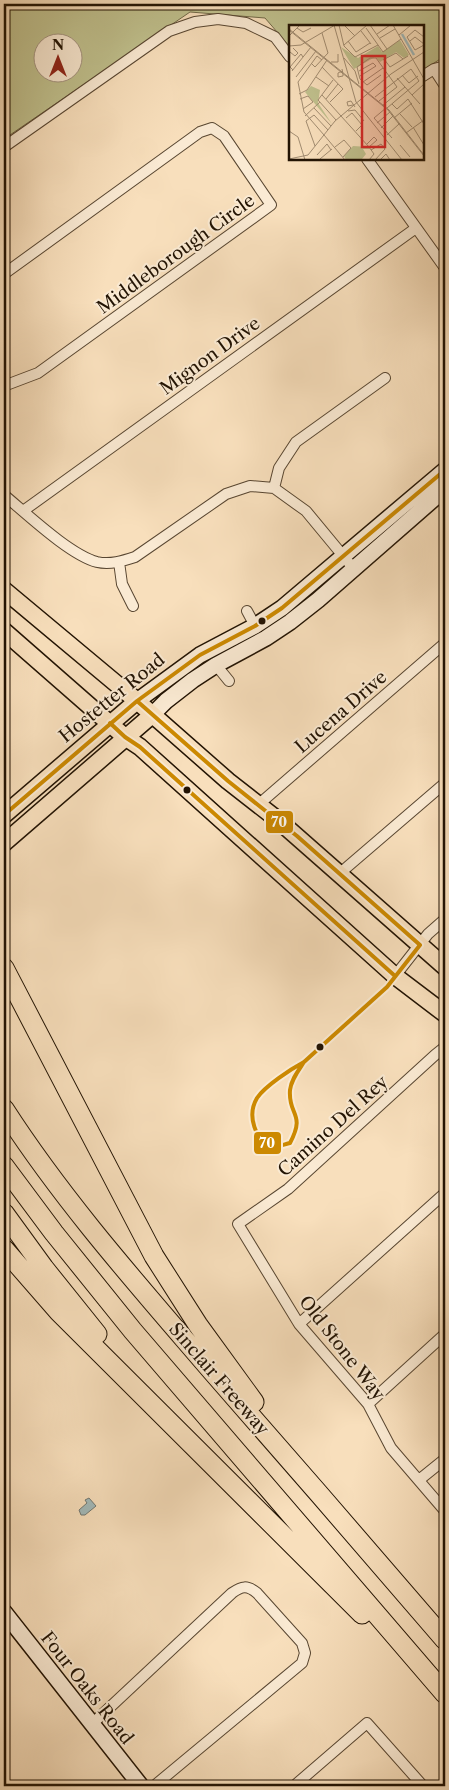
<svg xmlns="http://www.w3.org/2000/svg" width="449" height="1790" font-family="'Libre Caslon Text',serif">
<rect width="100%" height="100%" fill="#f8dfbc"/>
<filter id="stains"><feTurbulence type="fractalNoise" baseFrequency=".004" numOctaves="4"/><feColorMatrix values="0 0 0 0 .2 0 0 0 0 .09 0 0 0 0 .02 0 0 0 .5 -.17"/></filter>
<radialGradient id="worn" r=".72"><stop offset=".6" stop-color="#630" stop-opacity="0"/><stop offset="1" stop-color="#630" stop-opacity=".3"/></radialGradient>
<path fill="#c0c18e" stroke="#716a48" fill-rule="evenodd" d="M4,4H445V56L423,70V26H290V47L265,18L190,12L4,139ZM42,42H72V72H42Z
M4,1780L67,1786H4Z"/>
<path fill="#a2babb" stroke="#6f7771" d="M89,1498L96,1506L85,1515H81L79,1510L87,1503L85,1500Z"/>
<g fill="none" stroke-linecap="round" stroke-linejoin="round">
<defs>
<path id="street" d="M434,69L445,86
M423,76L434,69L445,66
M4,147L169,31L195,22L218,19L246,23L275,37L290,57
M367,159L445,268
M4,274L200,132L212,128L224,136L271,205L38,373L9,384H4
M274,488L279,468L296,442L385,378
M4,495C27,514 70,555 97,562C110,565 123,561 135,557L226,494L250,486L274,488L306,511L354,569
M23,511L416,228
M119,562L122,584L133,606
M247,611L255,626
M216,665L229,681
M258,805L445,643
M339,874L445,783
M395,976L428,934L445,919
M445,1047L435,1055L288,1189L238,1224L299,1324L368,1404L391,1448L445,1511
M299,1324L445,1193
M368,1404L445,1334
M419,1480L445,1459
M92,1724L232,1593C242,1586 247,1585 257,1593L302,1643L305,1653L302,1663L154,1786
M294,1786L367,1723L423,1786"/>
<path id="secondary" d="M137,701L200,655L255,626L282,608L445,470
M152,715L166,701L193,680L216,665L266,638L290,622L318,600L445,489
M4,1612L141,1786"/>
<path id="primary" d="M4,590L137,701L228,781L278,820L445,967
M4,631L125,737L140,747L395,976L445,1014
M4,815L137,701
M4,843L152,715"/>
<path id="highway" d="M4,968L154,1256L198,1325L254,1402
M4,1109C64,1202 138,1285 210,1369C289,1459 367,1549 445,1640
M4,1166L54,1233L133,1331L445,1694
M4,1213L44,1268L97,1334
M4,1249L59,1312L362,1614"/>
</defs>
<use href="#street" stroke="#584631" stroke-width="12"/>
<use href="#secondary" stroke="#221303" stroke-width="18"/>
<use href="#primary" stroke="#221303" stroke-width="19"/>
<use href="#highway" stroke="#221303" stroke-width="21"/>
<use href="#street" stroke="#faead3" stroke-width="10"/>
<use href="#secondary" stroke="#faead3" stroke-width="15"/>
<use href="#primary" stroke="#f8dfbc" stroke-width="16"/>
<use href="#highway" stroke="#f8dfbc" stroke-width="19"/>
<defs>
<path id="bus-1" d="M137,701L228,781L297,836L420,945
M110,723L125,737L140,747L395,976
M4,815L137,701L200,655L255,626L282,608L445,470
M304,1062C298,1071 291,1080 290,1090C288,1116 306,1113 290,1143C285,1144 280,1147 275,1146C254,1142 247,1115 257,1098C265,1086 291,1069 304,1062Z
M304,1062L387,987L420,945"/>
</defs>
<use href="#bus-1" stroke="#faead3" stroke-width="8"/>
<use href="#bus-1" stroke="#cc8901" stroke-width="4"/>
</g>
<g fill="#221303" stroke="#faead3" stroke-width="2">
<circle cx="262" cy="621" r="4.5"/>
<circle cx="187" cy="790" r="4.5"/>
<circle cx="320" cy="1047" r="4.5"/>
</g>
<g text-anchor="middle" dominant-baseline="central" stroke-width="4" stroke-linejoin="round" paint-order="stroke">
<g font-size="18" fill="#221303" stroke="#faead3">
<text transform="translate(176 254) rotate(-36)">Middleborough Circle</text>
<text transform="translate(210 356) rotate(-36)">Mignon Drive</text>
<text transform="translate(112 698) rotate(-39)">Hostetter Road</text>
<text transform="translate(341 712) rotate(-41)">Lucena Drive</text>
<text transform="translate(333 1126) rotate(-42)">Camino Del Rey</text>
<text transform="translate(342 1348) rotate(52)">Old Stone Way</text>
<text transform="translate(219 1379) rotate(49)">Sinclair Freeway</text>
<text transform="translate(87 1688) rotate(52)">Four Oaks Road</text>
</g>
</g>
<g transform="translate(289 25)">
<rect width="135" height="135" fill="#f8dfbc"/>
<path d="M111,15L120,30L115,33L107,27L91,37L86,32L65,44L52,22L69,33L89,21L93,27ZM22,61L31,65L29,78L43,99L16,67ZM64,121L80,122L81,124H74L77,129L73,134L57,135L55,131Z" fill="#c0c18e"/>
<path fill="none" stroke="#a2babb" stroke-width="2.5" d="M113,9L125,30"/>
<path fill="none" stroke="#a28d72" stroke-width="1" d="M45,0L67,77L113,135M50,0L55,21L66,32L89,20M55,0L66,11M81,0L98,24M104,0L135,54M8,3L14,7L22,3M77,3L94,27L112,14M0,4L100,85L135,130M0,5L99,85L135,131M72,6L82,19M88,9L101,0M110,10L122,0M0,11L11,0M135,12L126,5L118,12L126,25L135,20M91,13L106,4M59,16L67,27L81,18M121,16L126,12L135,19M55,20L78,0M0,21L12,20L46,0M1,27L6,31L9,28L4,23M55,33L66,46L70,59M95,34L101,42L119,31M94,35L107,28L114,34M42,37H49V29M22,38L26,42L39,28L33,8M33,42L54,64L41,77M53,44L54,49V51L49,52V48L51,47H52L54,48M4,45L1,42L12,29L14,32M3,46L22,22M70,46L84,38L87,41L71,51M113,50L120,58L129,51M7,52L27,26M27,52L40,61M108,53L131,79M44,55L29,75L47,95M9,57L15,87L35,110M9,57L28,31L33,35M74,57L94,43M10,69L18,65L38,35M33,70L80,122L85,129L80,135M123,70L135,59M86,72L122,44L130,56L98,83M11,74L19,71L24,77L14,84M37,74L49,59M90,76L108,62L87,33H81L68,42L71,54L78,60L92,50M103,79L108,84L119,74L135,99M64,80L59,81L58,77L62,76L66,82M93,81L116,62M25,83L42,101M97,83L85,93L103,113M59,86L66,85L75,96M111,89L123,102M16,91L31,77M57,93L63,88L73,100L67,106M105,93L123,78M88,98L101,87M124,102L135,120M92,103L104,91M0,106L9,112L16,135M117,108L135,95M35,110L56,135M98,110L110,99M78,119L85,112L88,115L80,122M111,120L121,132M26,121L17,96L25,90L39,105M46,122L55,115L62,123L54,132M82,125L92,119L96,124L86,135M28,130L38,119L42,125M0,134L19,130L46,96L102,49L135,27M31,134L43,124M91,135L97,129L101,135"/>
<path fill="#d62828" fill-opacity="0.15" stroke="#d62828" stroke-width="2.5" d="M73,31H96V122H73Z"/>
<rect width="135" height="135" fill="none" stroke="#221303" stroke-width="2.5"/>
</g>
<g stroke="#faead3" stroke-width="2">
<rect x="265" y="810" width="29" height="24" rx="5" fill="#cc8901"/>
<rect x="253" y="1131" width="29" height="24" rx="5" fill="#cc8901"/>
</g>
<g font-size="14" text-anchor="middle" font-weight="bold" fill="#fff">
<text x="279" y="827">70</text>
<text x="267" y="1148">70</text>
</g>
<rect width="449" height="1790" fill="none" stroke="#f8dfbc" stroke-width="20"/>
<rect x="5" y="5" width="439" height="1780" fill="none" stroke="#221303" stroke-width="2.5"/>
<rect x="10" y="10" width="429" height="1770" fill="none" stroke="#221303"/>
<g transform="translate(58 58)"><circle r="24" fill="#faead3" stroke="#a49480"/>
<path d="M0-4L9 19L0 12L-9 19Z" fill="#8f2418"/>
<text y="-8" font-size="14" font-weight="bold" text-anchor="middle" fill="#221303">N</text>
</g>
<rect width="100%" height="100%" filter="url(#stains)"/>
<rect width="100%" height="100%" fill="url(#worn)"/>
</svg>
